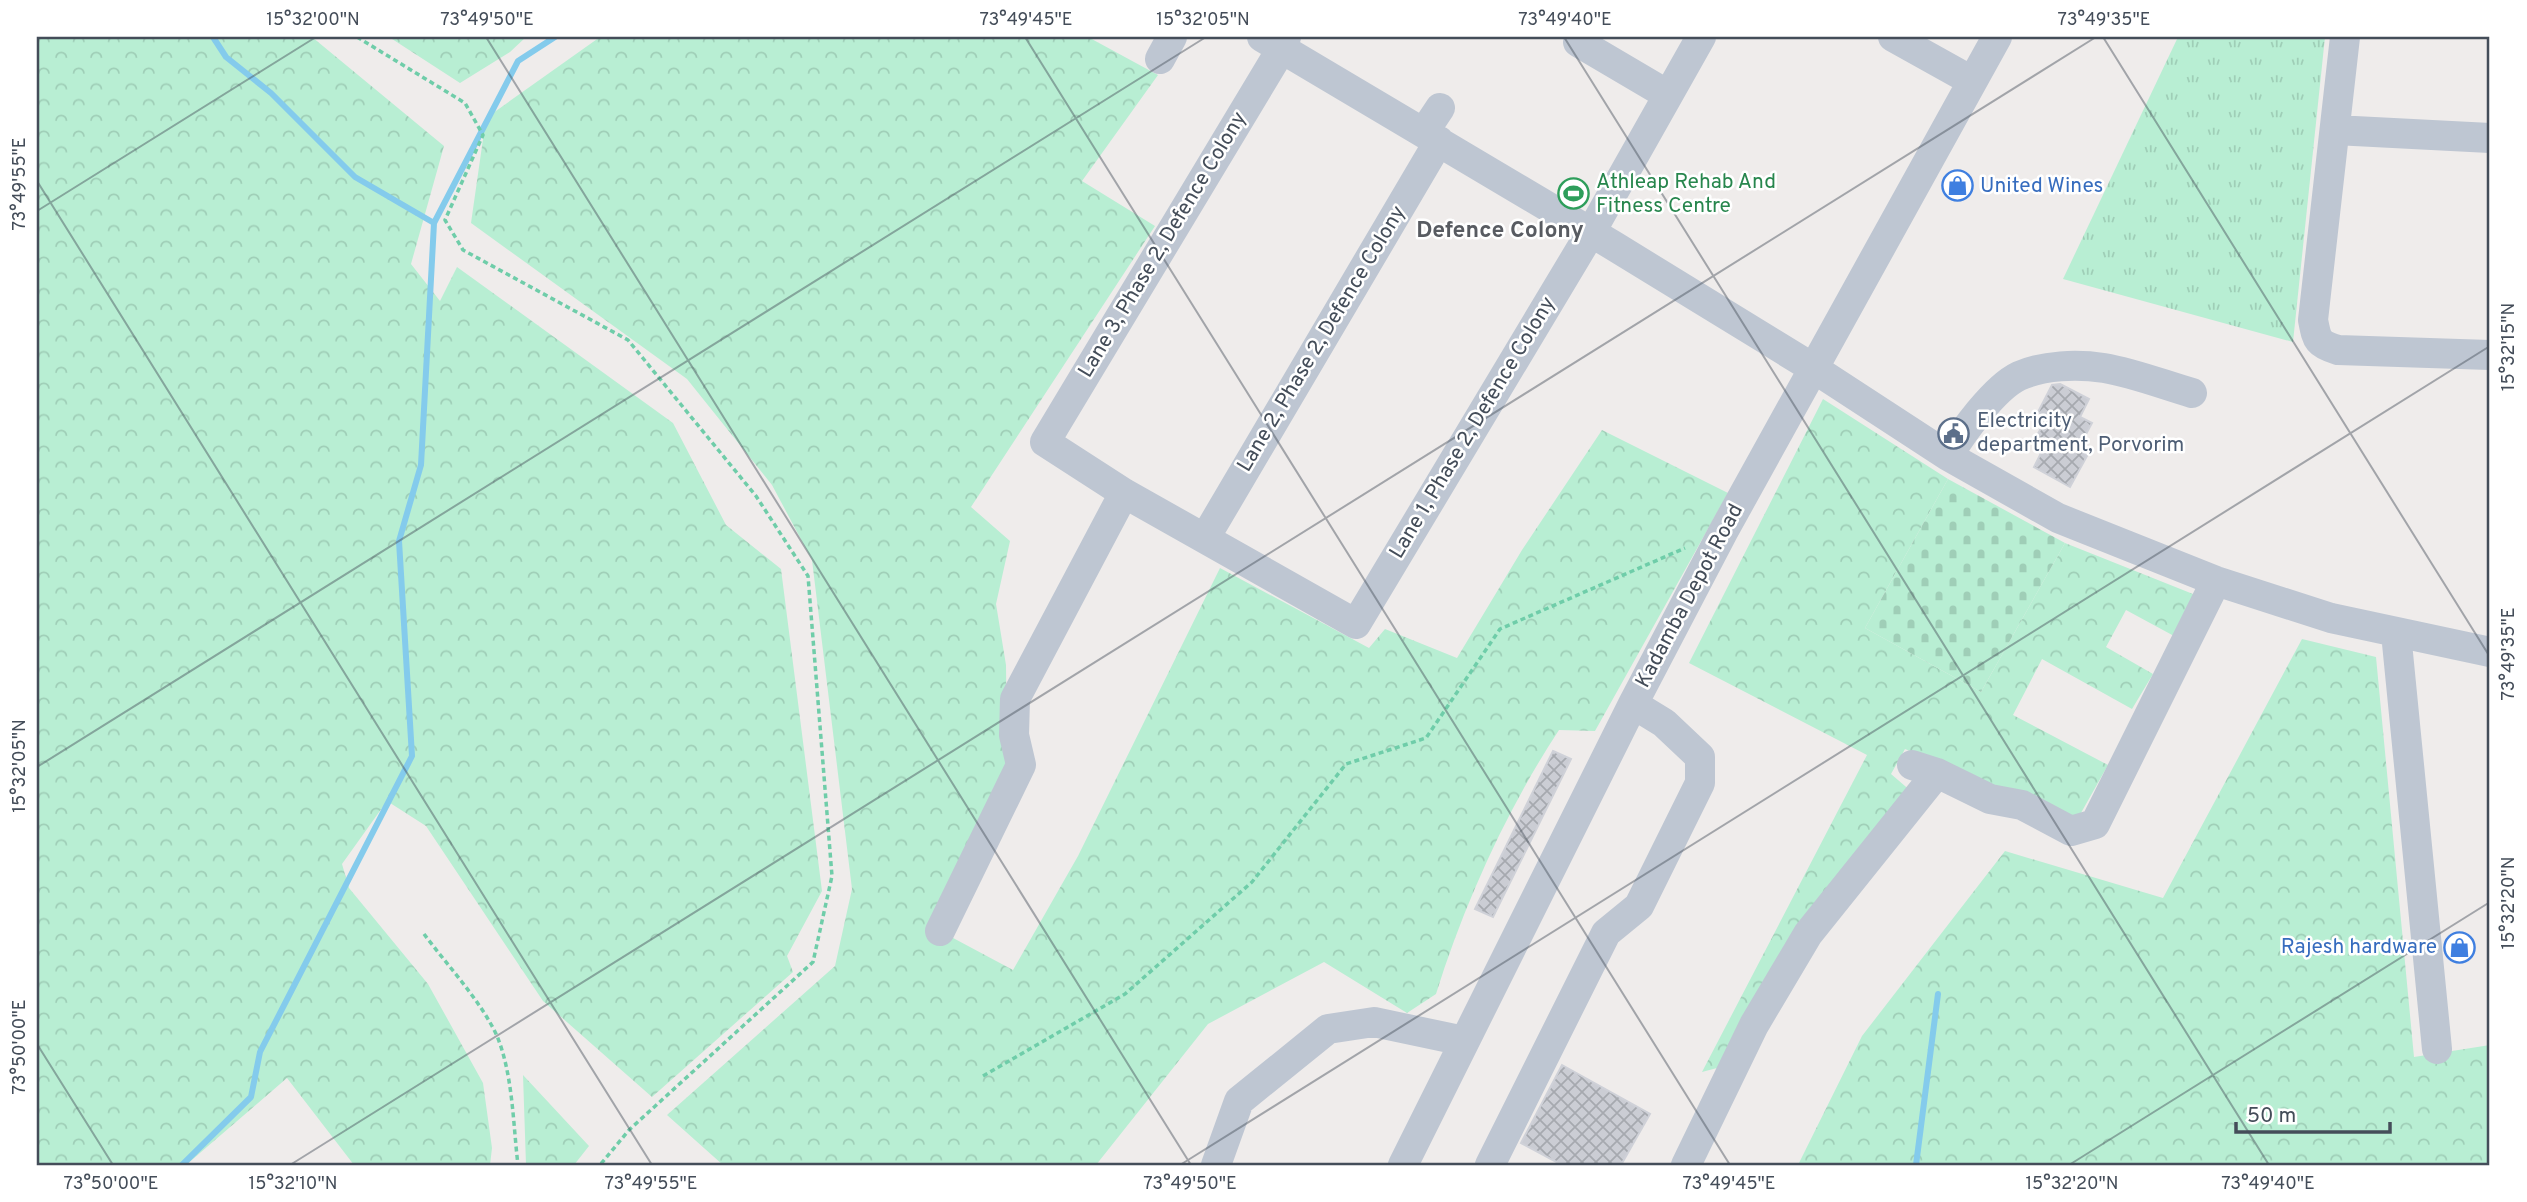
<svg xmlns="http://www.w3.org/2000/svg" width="2527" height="1202" font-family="Overpass,sans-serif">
<defs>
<pattern id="forest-crowns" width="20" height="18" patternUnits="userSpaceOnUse" patternTransform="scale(1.75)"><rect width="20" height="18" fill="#b8eed3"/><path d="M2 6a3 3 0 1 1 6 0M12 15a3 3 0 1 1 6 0" fill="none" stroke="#9fceb7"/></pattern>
<pattern id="cemetery-stones" width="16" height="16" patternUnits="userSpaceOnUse" patternTransform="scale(1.75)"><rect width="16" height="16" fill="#b8eed3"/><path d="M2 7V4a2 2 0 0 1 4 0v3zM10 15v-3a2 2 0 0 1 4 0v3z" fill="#9fceb7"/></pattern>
<pattern id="park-tufts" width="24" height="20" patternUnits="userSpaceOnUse" patternTransform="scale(1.75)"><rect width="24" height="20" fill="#b8eed3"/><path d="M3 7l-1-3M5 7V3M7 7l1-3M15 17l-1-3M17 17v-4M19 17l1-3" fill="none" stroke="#9fceb7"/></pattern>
<pattern id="building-cross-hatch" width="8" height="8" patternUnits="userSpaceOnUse" patternTransform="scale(1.75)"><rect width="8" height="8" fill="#cbcdd4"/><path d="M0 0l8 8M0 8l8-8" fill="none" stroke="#a6a9af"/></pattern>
</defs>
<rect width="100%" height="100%" fill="#efeceb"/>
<path fill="url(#forest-crowns)" d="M37,37H312L444,146L411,264L440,301L457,267L673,423L726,525L781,569L822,891L787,956L793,972L652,1097L543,1001L426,826L387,801L342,864L349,888L428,984L483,1083L492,1148L490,1165H354L287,1078L186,1165H37Z
M389,37H526L510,52L460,83Z
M600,37H1088L1158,75L1082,181L1155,226L971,507L1010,541L996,604L1006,665L1007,761L940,931L1013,970L1078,856L1220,568L1369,648L1385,629L1457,658L1522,550L1602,430L1728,493L1595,731L1559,730C1507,809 1464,904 1436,994L1407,1013L1324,962L1208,1024L1096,1165H723L667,1115L835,966L852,889L812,560L772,485L687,379L471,223L486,118Z
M1823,399L1948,479L1865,628L1981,692L2065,543L2198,596L2174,636L2126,610L2106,647L2153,674L2132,709L2042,659L2013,715L2108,765L2077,820L1905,749L1891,774L1912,792L1717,1068L1702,1072L1867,755L1689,663Z
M2302,639L2376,657L2414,1057L2490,1045V1165H1798L1862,1036L2005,851L2163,898Z
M523,1075L589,1146L574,1165H526Z"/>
<path fill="url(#cemetery-stones)" d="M1948,479L2065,543L1981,692L1865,628Z"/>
<path fill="url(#park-tufts)" d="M2178,37H2325L2293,342L2063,279Z"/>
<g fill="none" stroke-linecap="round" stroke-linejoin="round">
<path stroke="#84cbec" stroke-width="6" d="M213,37L226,57L271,93L355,177L434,223
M182,1165L251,1097L260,1052L412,756L399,541L421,465L434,223L518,61L555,37
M1916,1165L1938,994"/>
</g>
<path fill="url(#building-cross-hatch)" stroke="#cfd1d8" stroke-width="2" d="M2060,384L2089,399L2080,417L2092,423L2079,447L2087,456L2070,487L2034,467L2043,449L2033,443L2047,417L2038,412L2052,385Z
M1553,751L1571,759L1493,917L1475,909Z
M1562,1065L1650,1114L1621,1165H1562L1521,1143Z"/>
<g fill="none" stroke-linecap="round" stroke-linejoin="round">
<path stroke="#6fcda9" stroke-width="3.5" stroke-dasharray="5 3.5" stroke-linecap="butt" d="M357,37L465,103L483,135L445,220L463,250L628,340L756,496L808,576L832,876L813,962L629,1130L600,1165
M424,934C447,965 481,1001 497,1036C513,1075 513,1124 518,1165
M983,1076L1125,994L1252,882L1346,764L1426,738L1500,629L1685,548"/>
<path stroke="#bec6d2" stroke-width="30" d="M1262,37L1614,246L1813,368L1948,456L2058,518L2216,581L2331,618L2490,652
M1286,37L1282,48L1045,442L1124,493L1356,624L1591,232L1701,37
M1893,37L1972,81
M2345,37L2313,320C2317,340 2317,344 2338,350L2490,355
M1578,42L1668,95
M1160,59L1172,37
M2335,130L2490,138
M1424,132L1440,108
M1948,456C1962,433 1994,388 2019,376C2044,365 2077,364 2104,368C2134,373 2164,385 2192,393
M1205,538L1439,141
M2396,633L2437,1049
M1912,765L1937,773L1990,799L2022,805L2071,831L2095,824L2216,581
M940,931L1021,765L1014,735L1015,699L1124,493
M1216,1165L1239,1101L1328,1029L1374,1022L1464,1041
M1403,1165L1633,704L1723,532L1997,37
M1490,1165L1606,933L1639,906L1700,783V757L1664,723L1633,704
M1686,1165L1754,1025L1808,934L1937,773"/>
</g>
<path fill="none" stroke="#444d59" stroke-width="2" stroke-opacity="0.45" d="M486,37L1191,1165M1025,37L1730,1165M1564,37L2269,1165M2103,37L2490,657M37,181L652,1165M37,211L316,37M37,767L1206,37M37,1044L113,1165M290,1165L2096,37M1180,1165L2490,346M2069,1165L2490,902"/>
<defs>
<symbol id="shop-ring" viewBox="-11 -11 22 22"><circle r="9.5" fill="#fff" stroke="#3f7fe0" stroke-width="1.5"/><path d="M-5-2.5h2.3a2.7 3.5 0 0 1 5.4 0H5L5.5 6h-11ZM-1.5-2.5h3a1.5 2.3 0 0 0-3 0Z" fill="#3f7fe0"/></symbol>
<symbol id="stadium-ring" viewBox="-11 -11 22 22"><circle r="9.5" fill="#fff" stroke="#2e9e5b" stroke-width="1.5"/><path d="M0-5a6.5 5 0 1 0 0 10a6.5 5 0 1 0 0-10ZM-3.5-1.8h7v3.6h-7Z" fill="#2e9e5b"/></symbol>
<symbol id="civic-ring" viewBox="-11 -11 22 22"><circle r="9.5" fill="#fff" stroke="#5c6f8a" stroke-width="1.5"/><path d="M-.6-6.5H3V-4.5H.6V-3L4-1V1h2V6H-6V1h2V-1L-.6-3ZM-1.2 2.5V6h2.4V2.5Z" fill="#5c6f8a"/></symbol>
</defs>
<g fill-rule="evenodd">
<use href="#shop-ring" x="1940" y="168" width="35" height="35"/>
<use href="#stadium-ring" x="1556" y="176" width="35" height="35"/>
<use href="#civic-ring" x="1936" y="416" width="35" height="35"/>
<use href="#shop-ring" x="2442" y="930" width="35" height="35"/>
</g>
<g text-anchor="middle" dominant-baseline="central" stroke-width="5" stroke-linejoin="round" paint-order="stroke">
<g font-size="21" fill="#27864d" stroke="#fff" text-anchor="start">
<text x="1596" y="182">Athleap Rehab And<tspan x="1596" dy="24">Fitness Centre</tspan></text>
</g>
<g font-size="21" fill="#366cbe" stroke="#fff" text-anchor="start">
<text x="1980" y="186">United Wines</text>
<text x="2437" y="947" text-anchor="end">Rajesh hardware</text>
</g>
<g font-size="21" fill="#444d59" stroke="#fff">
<text transform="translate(1163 245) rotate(-59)">Lane 3, Phase 2, Defence Colony</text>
<text transform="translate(1322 339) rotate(-59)">Lane 2, Phase 2, Defence Colony</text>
<text transform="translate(1473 428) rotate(-59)">Lane 1, Phase 2, Defence Colony</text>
<text transform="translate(1690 596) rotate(-62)">Kadamba Depot Road</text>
</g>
<g font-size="21" fill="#4e5e75" stroke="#fff" text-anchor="start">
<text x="1977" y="421">Electricity<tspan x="1977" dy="24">department, Porvorim</tspan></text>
</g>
<g font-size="23" font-weight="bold" fill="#585b61" stroke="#fff">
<text x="1500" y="231">Defence Colony</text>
</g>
</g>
<rect width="2527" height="1202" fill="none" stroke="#ffffff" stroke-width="77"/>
<path d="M2236 1122v10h154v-10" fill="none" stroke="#444d59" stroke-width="3.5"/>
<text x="2247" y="1122" font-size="21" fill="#444d59" stroke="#ffffff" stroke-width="5" paint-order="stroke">50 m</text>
<rect x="38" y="38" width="2450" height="1126" fill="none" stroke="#444d59" stroke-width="2.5"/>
<g font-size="18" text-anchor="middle" fill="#444d59">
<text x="313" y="25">15°32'00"N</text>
<text x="487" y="25">73°49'50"E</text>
<text x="1026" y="25">73°49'45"E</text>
<text x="1203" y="25">15°32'05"N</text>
<text x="1565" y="25">73°49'40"E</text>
<text x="2104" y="25">73°49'35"E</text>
<text transform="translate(19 184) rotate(-90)" y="6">73°49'55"E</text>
<text transform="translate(2508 347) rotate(-90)" y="6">15°32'15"N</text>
<text transform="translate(2508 654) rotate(-90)" y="6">73°49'35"E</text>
<text transform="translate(19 766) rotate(-90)" y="6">15°32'05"N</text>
<text transform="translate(2508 903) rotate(-90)" y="6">15°32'20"N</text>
<text transform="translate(19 1047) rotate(-90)" y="6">73°50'00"E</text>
<text x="111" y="1189">73°50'00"E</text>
<text x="293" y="1189">15°32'10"N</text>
<text x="651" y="1189">73°49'55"E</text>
<text x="1190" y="1189">73°49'50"E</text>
<text x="1729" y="1189">73°49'45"E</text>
<text x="2072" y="1189">15°32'20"N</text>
<text x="2268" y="1189">73°49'40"E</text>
</g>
</svg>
